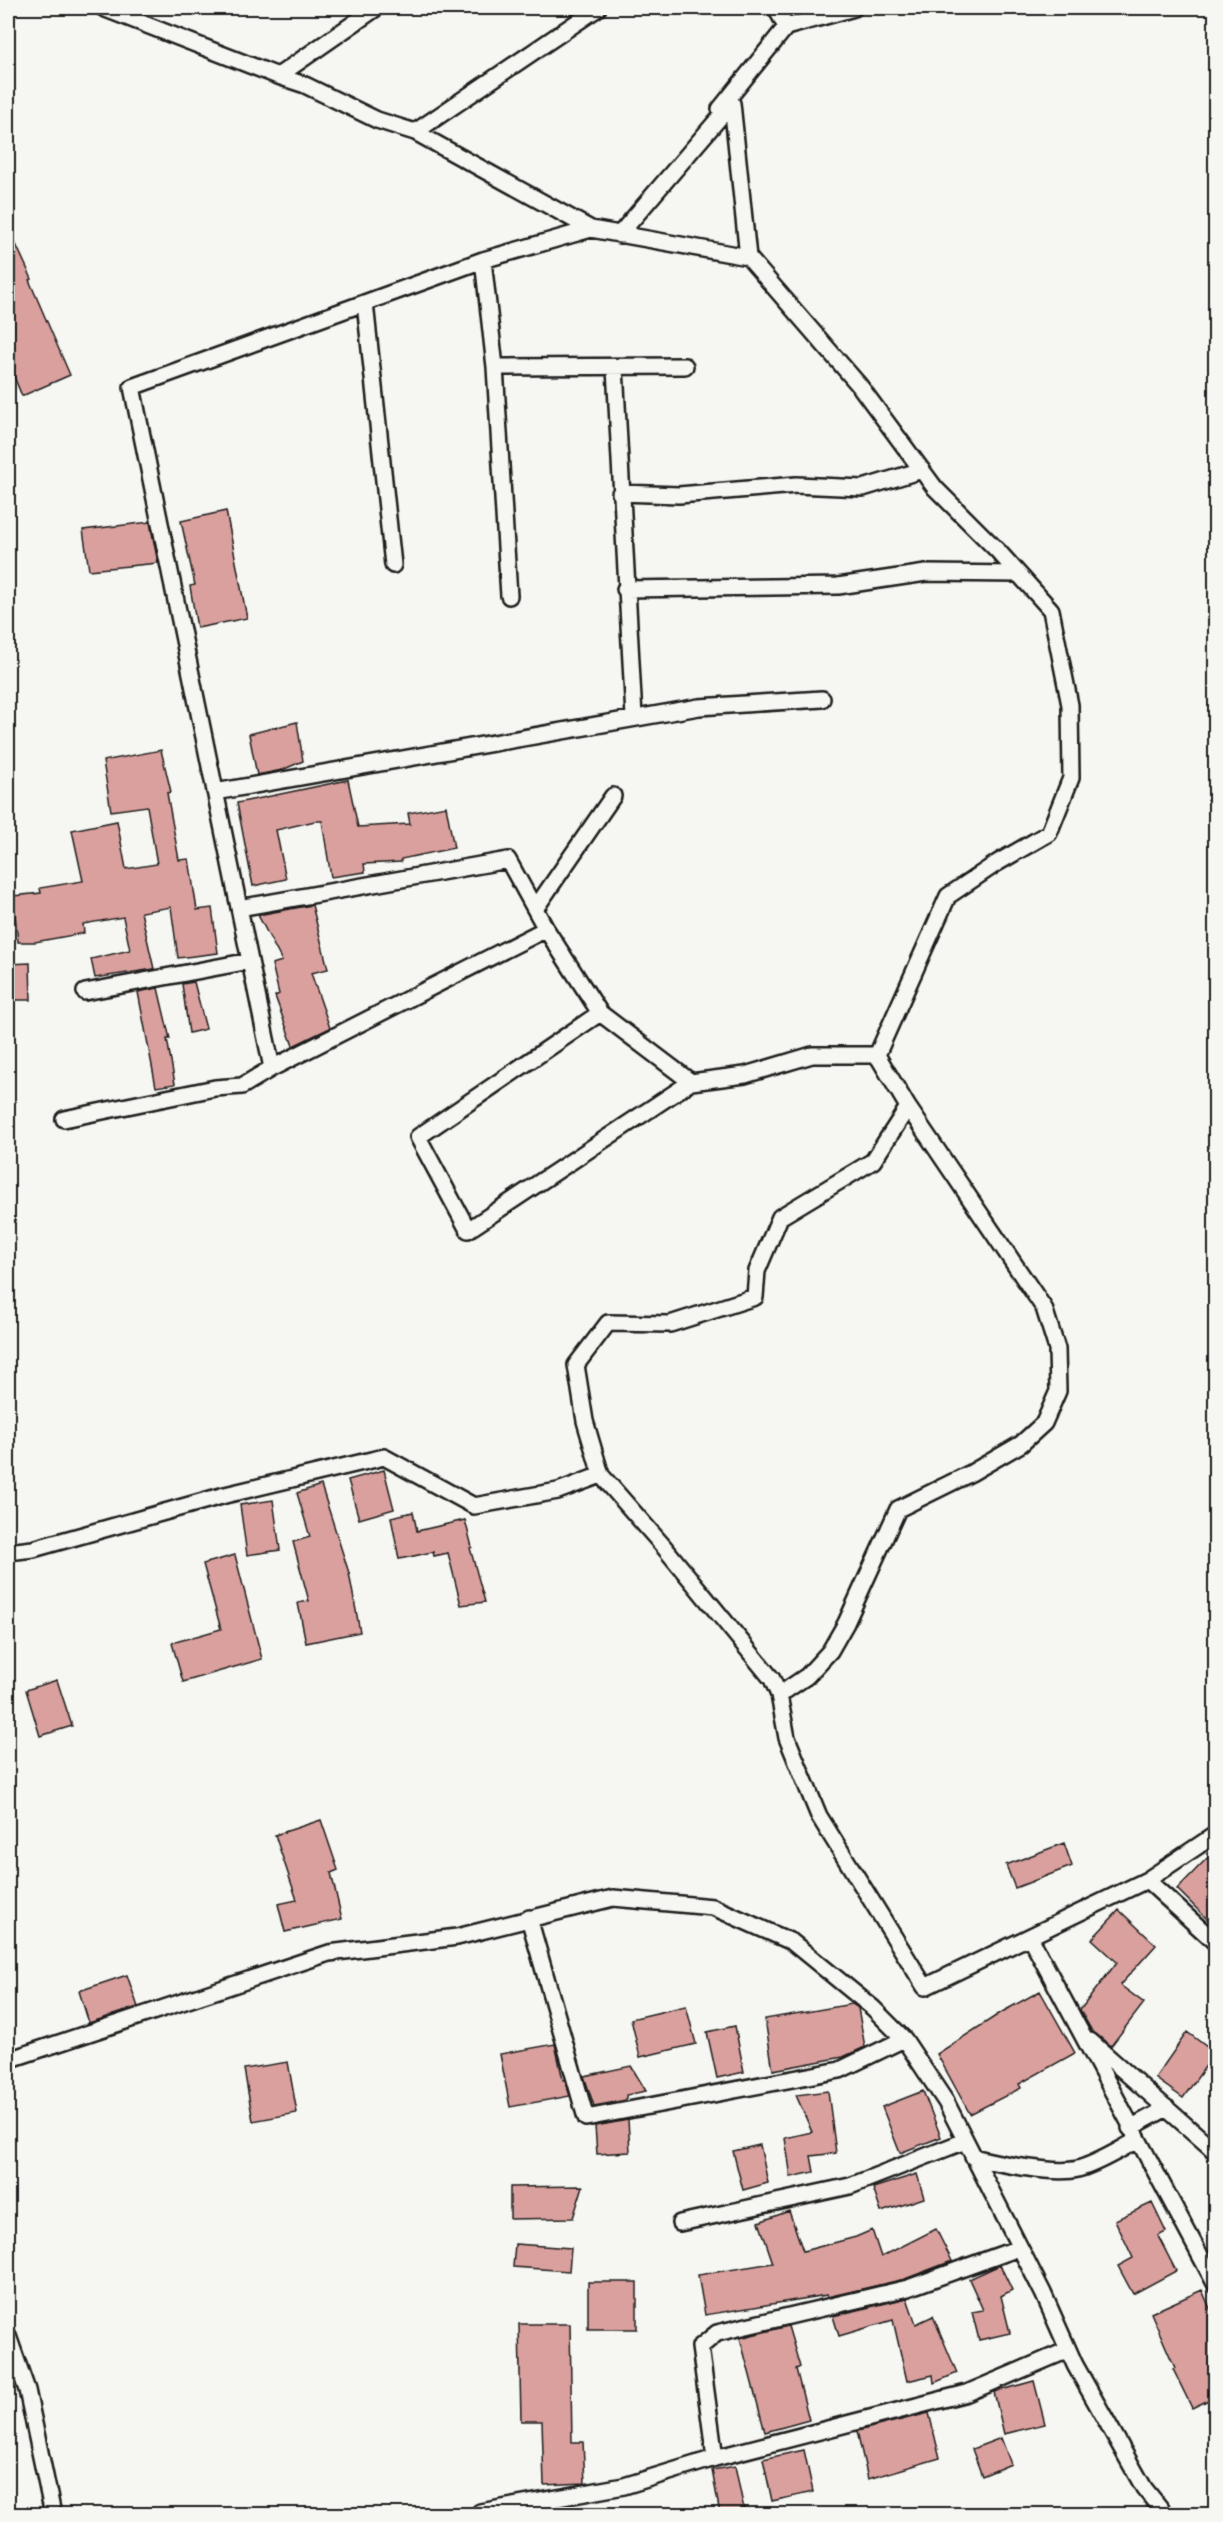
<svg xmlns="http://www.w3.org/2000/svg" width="1223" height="2522" font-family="Sriracha,sans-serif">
<rect width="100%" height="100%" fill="#f6f6f2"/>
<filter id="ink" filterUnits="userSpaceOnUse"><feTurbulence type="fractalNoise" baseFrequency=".0167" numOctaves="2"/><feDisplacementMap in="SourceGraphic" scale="12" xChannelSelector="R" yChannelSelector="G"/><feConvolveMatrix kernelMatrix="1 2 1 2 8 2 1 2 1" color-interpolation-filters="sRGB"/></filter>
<g filter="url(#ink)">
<path fill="#daa09d" stroke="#1c1c1c" stroke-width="1.5" d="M8,227L32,279L29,280L70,375L22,396L8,362Z
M226,511L247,618L197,628L190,586L195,585L181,521Z
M150,522L158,563L89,570L83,530Z
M297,722L303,761L282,770L257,775L249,734Z
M161,750L171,792L167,793L179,860L189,859L197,910L212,908L218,953L178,958L171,907L141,912L154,969L95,978L91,959L130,950L123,917L83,924L84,933L35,942H18L13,896L41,893L40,888L83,881L72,830L117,821L126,869L157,864L147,806L111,811L103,761Z
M348,780L358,827L410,824L408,813L446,806L454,848L401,859V862L364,864L365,872L331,877L322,821H315L276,830L286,879L253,886L237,803Z
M312,905L328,969L311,973L330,1028L293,1046L275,996L279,994L272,964L282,961L258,915Z
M30,963L31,1000H8V964Z
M194,982L206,1029L189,1033L182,984Z
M158,988L170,1039H167L175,1084L156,1087L138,992Z
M384,1470L394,1509L359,1519L348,1480Z
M321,1485L349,1573L360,1632L306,1643L298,1603L309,1601L293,1542L310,1537L297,1493Z
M273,1500L280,1550L247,1555L240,1505Z
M413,1512L417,1531L465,1520L472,1547L470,1548L485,1602L461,1605L448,1553L434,1556L433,1552L399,1559L391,1517Z
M235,1555L262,1659L183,1682L172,1643L221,1629L203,1564Z
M57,1680L72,1726L40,1736L26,1690Z
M321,1820L338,1870L331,1873L342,1919L285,1932L278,1904L297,1900L275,1835Z
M1064,1843L1072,1866L1015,1888L1006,1865Z
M1215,1850V1927L1177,1889Z
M1119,1910L1156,1945L1120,1985L1144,2003L1111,2046L1092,2031L1080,2010L1117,1962L1092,1939Z
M127,1975L138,2007L89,2023L79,1991Z
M1040,1991L1075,2053L1019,2084L1021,2088L970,2114L937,2054L1002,2012Z
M852,2004L858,2008L865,2047L843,2057L773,2070L765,2019Z
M686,2006L696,2044L640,2057L631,2019Z
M735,2026L744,2072L717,2078L707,2032Z
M1187,2032L1215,2053L1183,2098L1155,2078Z
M555,2044L563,2080H565L570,2096L510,2107L500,2054Z
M288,2062L297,2113L253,2121L244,2069Z
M631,2066L646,2091L626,2095V2100L594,2106L584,2076Z
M828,2091L836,2153L811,2156L814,2172L791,2177L785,2138L812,2132L796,2095Z
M923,2091L941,2137L900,2153L882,2107Z
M628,2120L630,2152L597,2154L595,2126Z
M760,2145L768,2183L743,2190L733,2151Z
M917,2174L924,2198L881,2212L873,2188Z
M583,2186L573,2218L510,2219V2187Z
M1152,2203L1166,2232L1158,2236L1176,2271L1133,2294L1118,2266L1133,2258L1115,2220Z
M789,2211L803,2251L856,2237L872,2230L881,2257L936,2229L952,2261L905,2279L827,2297V2295L705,2315L698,2275L773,2263L759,2222Z
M515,2244L571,2248L569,2271L513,2267Z
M1000,2265L1012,2290L1001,2296L1010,2333L979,2340L972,2312L983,2310L969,2279Z
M588,2282H637V2329H588Z
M1202,2290L1215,2320V2397L1192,2408L1173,2369L1175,2368L1151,2313Z
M907,2298L916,2324L933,2316L957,2373L934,2383L933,2375L907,2381L893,2320L839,2336L833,2316Z
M519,2324H570L572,2442H583L585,2483L544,2485L542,2421H521Z
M788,2326L800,2367L796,2369L809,2420L765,2432L740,2338Z
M1034,2381L1045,2424L1004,2434L994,2392Z
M929,2413L940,2458L868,2479L857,2431Z
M1001,2438L1011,2464L982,2476L972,2449Z
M804,2450L813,2492L772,2501L763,2459Z
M735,2466L745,2514H720L712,2470Z"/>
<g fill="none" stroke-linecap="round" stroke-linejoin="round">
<defs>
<path id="street" d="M103,8L278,76L376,8
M598,8L415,132L591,229L748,257L732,103L619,235
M776,8L786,27
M278,76L305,85L377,120L415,132
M720,109L786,27L854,8
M365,303L393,565
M495,367L685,366
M615,368L634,717
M620,493L679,495L796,485L863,488L922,470
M625,589L838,586L926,573L1018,574
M509,596L495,367L483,260L591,229
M215,792L699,707L822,699
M239,908L508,860L546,929L272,1068L132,387L483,260
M535,909L613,796
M546,929L600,1013L418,1137L468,1230L691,1082L745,1075L812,1055H877L948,896L997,863L1049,833L1071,778L1070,705L1051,610L998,551L935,488L859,385L748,257
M85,992L250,961
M600,1013L691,1082
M64,1119L215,1088L242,1086L272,1068
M601,1475L664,1547L772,1679L779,1695L787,1738L819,1816L925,1987L1147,1880L1216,1834
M8,1552L33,1549L225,1495L384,1457L474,1506L558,1491L601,1475L585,1421L576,1365L608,1323L670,1324L755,1297L757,1271L780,1217L873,1161L908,1107L877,1055
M779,1695L807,1676L830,1651L846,1623L898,1509L971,1473L1021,1444L1044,1423L1058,1391L1057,1349L1044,1308L908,1107
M1147,1880L1216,1943
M529,1918L586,2118L840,2070L904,2039
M1030,1937L1216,2285
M1090,2041L1216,2152
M8,2060L329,1953L457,1937L613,1898L713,1907L792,1942L873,2008L904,2039L946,2102L1043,2293L1075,2365L1144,2488L1165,2514
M1130,2128L1167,2108
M973,2157C996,2163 1055,2175 1078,2169C1099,2163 1117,2151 1136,2141
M680,2223L850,2186L965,2141
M8,2336L27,2390L53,2514
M715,2458L700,2347L717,2333L908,2288L1019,2248
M480,2512L624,2486L715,2458L967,2393L1068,2350"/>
</defs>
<use href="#street" stroke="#1c1c1c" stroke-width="20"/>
<use href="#street" stroke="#f6f6f2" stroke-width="15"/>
</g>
</g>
<rect width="1223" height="2522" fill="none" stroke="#f6f6f2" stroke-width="30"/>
<rect x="15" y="15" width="1193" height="2492" fill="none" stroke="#1c1c1c" stroke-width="2" filter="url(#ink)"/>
</svg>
